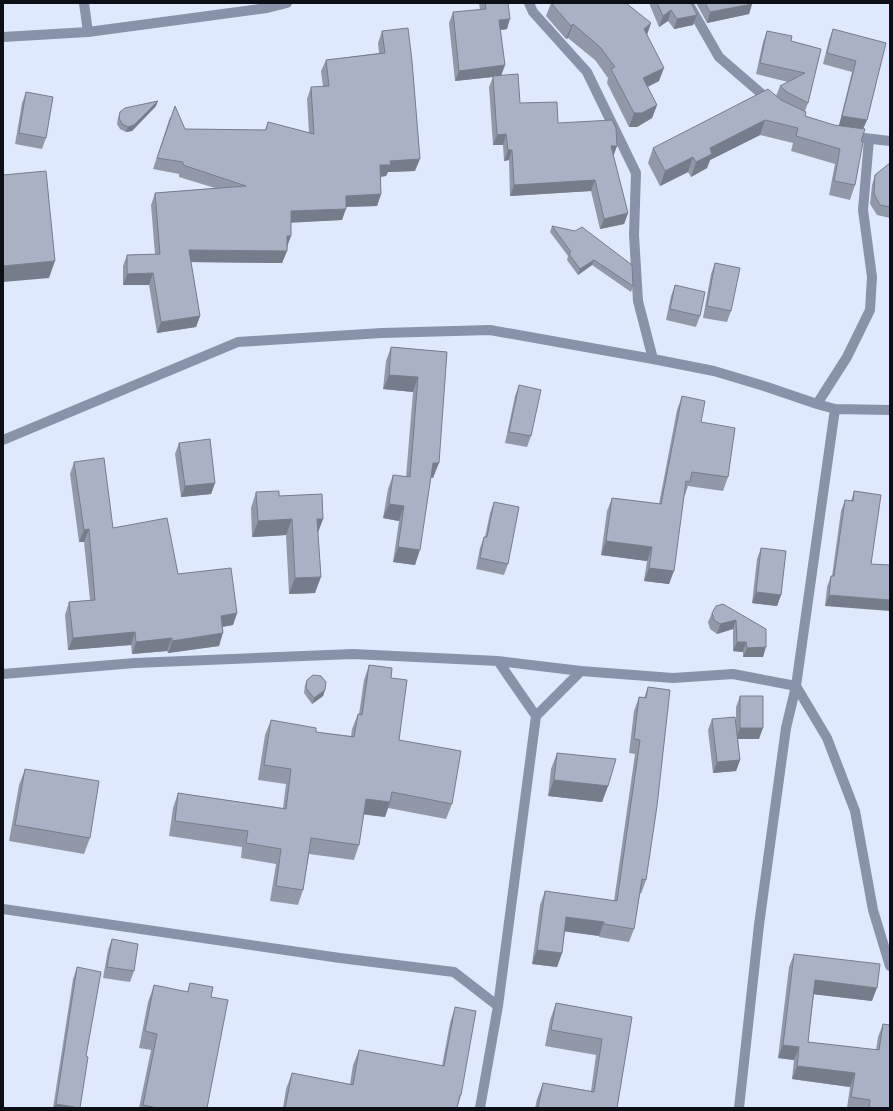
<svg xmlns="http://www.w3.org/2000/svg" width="893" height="1111" font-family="'Playfair Display',serif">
<rect width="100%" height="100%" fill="#dfe9fd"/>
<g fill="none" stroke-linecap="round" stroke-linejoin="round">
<path stroke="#8893aa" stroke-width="10" d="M84,3L88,32
M529,3L533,12L587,72L636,173L634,235L638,301L653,359L714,371L764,386L817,404L835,409L890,410
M688,3L719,57L770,101
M864,138L890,141
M817,404L847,357L870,310L872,277L863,210L869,139
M3,440L238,342L382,333L490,330L653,359
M498,661L536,716
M3,674L135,663L353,654L498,661L581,671L673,678L733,674L796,686L827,738L855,811L873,910L890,966
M3,909L340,958L454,972L498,1006
M480,1108L498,1006L536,716L581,671
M739,1108L759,925L786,728L796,686L835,409"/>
<path stroke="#8893aa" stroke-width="10" d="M3,37L88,32L267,8L287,3"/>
</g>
<path fill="#9199a9" d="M479,3H508L507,29L500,30L505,65L501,75L520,103L558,123L617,146L613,155L628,213L624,224L600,229L591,191L510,196L509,160L504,161L503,145H493L489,87L493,77L455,81L449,23L453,12L480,10Z
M551,3L651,23L647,35L659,81L648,87L657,105L652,118L637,127H629L607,83L608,78L595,60L568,38L566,39L546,16Z
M649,3H691L697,15L693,25L674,29L668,21L659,27Z
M696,3H752V4L749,14L707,23Z
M833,29L886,43L867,120L863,129L855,185L850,200L829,195L835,164L791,151L793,143L760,135L710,160L707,168L691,177L688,172L660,186L648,163L653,148L776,96L780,86L788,82L756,74L763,42L767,31L791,41L821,49L808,103L805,111V116L834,125H839L852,72L823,64L829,40Z
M382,31L415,171L388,172L386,176L381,177V194L377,206L346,207L342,220L291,222L287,251L282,263L191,262L200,316L196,327L157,333L149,285H123V266L127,255L155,254L151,205L155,193L215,188L179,177V174L153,169L170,117L185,129L265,130L268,122L309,133L307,99L311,87H323L321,71L326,60L379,53L378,43Z
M26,92L46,138L42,149L15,144L22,103Z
M156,106L132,131L126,132L120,129L117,124L118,118L120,112Z
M890,163V218L877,215L870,204L872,185L875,175Z
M552,226L633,286L631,292L592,265L578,275L567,260L568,256L550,232Z
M715,263L731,311L727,322L703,318L711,274Z
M675,285L700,316L696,327L666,320L671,296Z
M391,347L447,352L433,478H431L415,565L393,562L399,521L383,518L388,489L393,475L406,477L413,392L383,389L386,361Z
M519,385L531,436L527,447L505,443L515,396Z
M682,396L701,422L728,477L723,491L688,486L685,495H684L669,584L644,581L647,561L601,555L607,511L612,498L659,504L677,410Z
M179,443L215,483L211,494L181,497L175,454Z
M74,462L113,528L178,574L237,613L233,625L222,627L219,646L168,653L167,651L132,654L131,645L68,650L65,615L69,602L90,600L84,542H79L70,474Z
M854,491L881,495L825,606L827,587L831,576H832L841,511L845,500L851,501Z
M256,492L279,496L323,519L318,532L315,593L289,594L286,535L252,537L251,508Z
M494,502L508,564L504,575L476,569L480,548L484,537H485L490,513Z
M761,548L781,595L777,606L752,603L757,559Z
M712,613L766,629L763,657H743V652L733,651V629L717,634L710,629L708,622Z
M369,665L391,678L399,740L452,804L446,819L388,808L385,817L364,814L359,845L354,860L309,854L303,890L298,905L270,901L276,864L241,858L242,847L169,836L173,808L178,793L283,808L286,784L258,780L265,735L271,720L316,732L351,736L352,729L358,714H359L364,680Z
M307,680L325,690L323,696L312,704L304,693L305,685Z
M648,687L646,880L641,894L640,893L634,929L629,942L599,937V936L565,931L562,953L557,967L532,964L540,905L545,891L614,901L635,754L629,753L634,711L639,697L644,698Z
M740,696L759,739H738L740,760L736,771L713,773L708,730L712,719L736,722V707Z
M557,753L608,786L602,802L548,796L551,769Z
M25,769L90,838L84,854L9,841L19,785Z
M112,939L134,971L130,982L103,978L108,950Z
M794,954L872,1001L814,994L808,1042L876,1050L878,1037L883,1024L890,1108H847L850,1087L792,1079L794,1060L778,1058L789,967Z
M77,967L86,1056L80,1108H53L73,979Z
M190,983L211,997L207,1108H139L151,1050L139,1048L148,1002L154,985L187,992Z
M556,1003L632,1017L617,1108H535L537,1099L543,1083L591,1091L596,1055L545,1046L550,1020Z
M455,1007L461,1095L457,1108H283L286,1089L292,1073L350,1084L353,1065L359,1050L442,1066L450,1023Z"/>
<path fill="#767d8a" d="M752,4L749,14L707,23L710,12Z
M671,10L668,21L659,27L663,16Z
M697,15L693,25L674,29L677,19Z
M510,19L507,29L495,31L499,20Z
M651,23L646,37L644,29Z
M573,24L568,38L566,39L571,26Z
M505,65L501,76L455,81L459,71Z
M664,68L659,81L638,91L643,78Z
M158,101L156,106L132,131L126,132L128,127Z
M657,105L652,118L637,127H629L634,113Z
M842,116L867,120L862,131L838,128Z
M765,120L760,135L710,160L707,168L691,177L696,162L710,148Z
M506,134L503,145H493L497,135Z
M611,146H617L613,157Z
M508,150H512L509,160L504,161Z
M693,157L688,172L660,186L665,171Z
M420,159L415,171L388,172L386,176L376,177L380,165L390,161Z
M595,180L591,191L510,196L514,185Z
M381,194L377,206L342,207L346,196Z
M346,209L342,220L287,223L291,211Z
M628,213L624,224L600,229L604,219Z
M287,236H291L287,247Z
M189,250L287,251L282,263L185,262Z
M594,260L592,265L578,275L580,269Z
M55,261L49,278L3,282V266Z
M153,273L149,285H123L127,274Z
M200,316L196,327L157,333L161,322Z
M389,375L418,377L413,392L383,389Z
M433,463H439L433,478L427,477Z
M215,483L211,494L181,497L185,486Z
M389,504L404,506L399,521L383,518Z
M292,519L286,535L252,537L258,521Z
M317,519H323L317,535Z
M89,529L84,542H79L84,530Z
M606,541L652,547L647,561L601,555Z
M398,547L420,550L415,565L393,562Z
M649,568L674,571L669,584L644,581Z
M321,577L315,593L289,594L295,578Z
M756,592L781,595L777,606L752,603Z
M829,595L890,600V611L825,606Z
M237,613L233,625L216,628L221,616Z
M736,620L733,629L717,634L720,624Z
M135,632L131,645L68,650L73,638Z
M223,633L219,646L168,653L172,641Z
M172,638L167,651L132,654L136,642Z
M737,642H746L743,652L733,651Z
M766,647L763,657H743L747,648Z
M325,690L323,696L312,704L314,698Z
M740,728H763L759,739H736Z
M740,760L736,771L713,773L717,762Z
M554,780L608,786L602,802L548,796Z
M366,799L390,802L385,817L360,814Z
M566,917L604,922L599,936L561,931Z
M537,950L562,953L557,967L532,964Z
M815,980L877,988L872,1001L811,994Z
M783,1045L799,1047L794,1060L778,1058Z
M797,1066L855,1073L850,1087L792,1079Z
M56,1104L80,1108H54Z"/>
<path fill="#a9b2c5" stroke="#767d8a" d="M485,3H508L510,19L499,20L505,65L459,71L453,12L486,9Z
M551,3H626L651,23L644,29L664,68L643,78L657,105L642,113H634L611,69L615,67L600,47L573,24L571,26Z
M657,3H691L697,15L677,19L671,10L663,16Z
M705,3H752V4L710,12Z
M408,28L412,61L420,159L390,161L391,165H380L381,194L346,196V209L291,211V236H287V251L189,250L200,316L161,322L153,273L127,274V255L160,254L155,193L246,186L183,165V162L157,158L175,106L185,129L266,130L268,122L314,134L311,87L329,86L326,60L385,53L382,31Z
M833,29L886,43L867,120L842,116L856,61L827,53Z
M767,31L792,36L791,41L821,49L808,103L787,92L780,86L805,73L760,63Z
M518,74L520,103L557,102L558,123L612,120L616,128L617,146H611L628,213L604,219L595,180L514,185L512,150H508L506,134L497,135L493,76Z
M768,89L781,100L806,112L805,116L834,125L865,129L861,141L863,142L855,185L834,181L840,149L796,136L798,128L765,120L710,148L712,154L696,162L693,157L665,171L653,148Z
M26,92L53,97L46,138L19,133Z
M158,101L134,125L128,127L122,124L119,118L120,112L125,108Z
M890,163V207L880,205L874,194L875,175Z
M46,171L55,261L3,266V175Z
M552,226L575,231L582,227L632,265L633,286L594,260L580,269L569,254L571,252Z
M715,263L740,268L731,311L707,306Z
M675,285L705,292L700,316L670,309Z
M391,347L447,352L439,463H433L420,550L398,547L404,506L389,504L393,475L410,477L418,377L389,375Z
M519,385L541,390L531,436L509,432Z
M682,396L705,401L701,422L735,428L728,477L692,472L690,482L686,481L674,571L649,568L652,547L606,541L612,498L661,504Z
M210,439L215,483L185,486L179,443Z
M104,458L113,528L167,518L178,574L231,568L237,613L221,616L223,633L172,641V638L136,642L135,632L73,638L69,602L95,600L89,529L84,530L74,462Z
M279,491V496L322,494L323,519H317L321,577L295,578L292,519L258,521L256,492Z
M854,491L881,495L871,564L890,565V600L829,595L831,576H834L845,500L853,501Z
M494,502L519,507L508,564L480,558L484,537H487Z
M761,548L786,551L781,595L756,592Z
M723,604L766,629V647L747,648L746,642H737L736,620L720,624L714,620L712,613L716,606Z
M369,665L392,668L391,678L407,680L399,740L461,751L452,804L392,792L390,802L366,799L359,845L311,838L303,890L276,886L281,849L246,843L248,831L175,821L178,793L286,809L291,769L264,765L271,720L316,728V732L354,737L358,714L362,715Z
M313,675L321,676L326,682L325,690L314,698L306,688L307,680Z
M648,687L670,690L657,806L646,880L642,879L634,929L604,924V922L566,917L562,953L537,950L545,891L617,901L640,740L634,739L639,697L646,698Z
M740,696H763V728H740Z
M735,717L740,760L717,762L712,719Z
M557,753L616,759L608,786L554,780Z
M25,769L99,781L90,838L15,825Z
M112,939L138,944L134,971L107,967Z
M794,954L880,964L877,988L815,980L808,1042L879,1050L883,1024L890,1025V1108H869L870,1100L851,1097L855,1073L797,1066L799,1047L783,1045Z
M77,967L101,972L86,1056L88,1057L80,1108L56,1104Z
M190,983L213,987L211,997L228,1000L207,1108H157L143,1105L157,1034L145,1031L154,985L188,992Z
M556,1003L632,1017L617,1108H538L543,1083L594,1092L602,1039L551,1030Z
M455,1007L476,1011L461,1095H460L457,1108H285L292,1073L353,1085L359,1050L444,1066Z"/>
<rect width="893" height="1111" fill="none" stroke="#0c0f16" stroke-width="8"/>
</svg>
